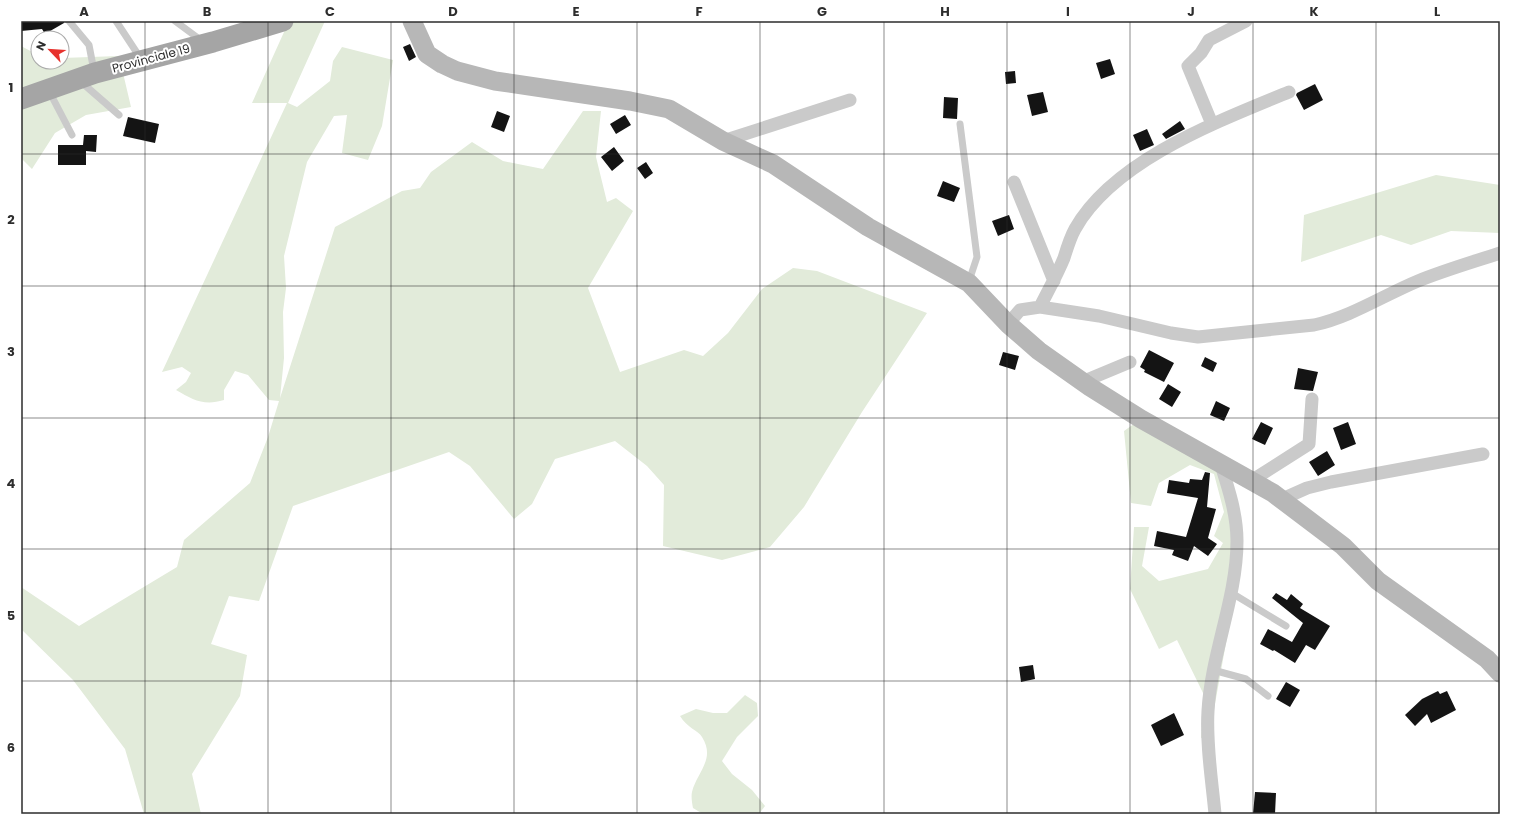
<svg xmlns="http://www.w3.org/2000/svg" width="1521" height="835" font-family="Poppins,sans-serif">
<rect width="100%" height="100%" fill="#fff"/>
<path fill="#e2ebda" d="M289,21H325L288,103L297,107L330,81L333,61L342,47L393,60L382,126L368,160L342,153L347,115L334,116L307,162L284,256L286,288L283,312L284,358L280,398L335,227L402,191L420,188L431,172L472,142L503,161L543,169L583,111H601L596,157L607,202L616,198L633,211L588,288L620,372L684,350L703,356L728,333L762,289L793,268L817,271L927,313L862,412L804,507L770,547L722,560L663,546L664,485L647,466L615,441L555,459L532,504L514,519L470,466L449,452L293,506L259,601L229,596L211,644L247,655L240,696L192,774L201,814H144L125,749L73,680L21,629V587L79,626L177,567L184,540L250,483L268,437L279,401L269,400L248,375L235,371L224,390V400C204,406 193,400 176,390L186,382L191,373L182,367L162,372L287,103H252Z
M21,46L38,55V62H62V58L119,56L131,107L86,115L55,133L32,169L21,158Z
M1436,175L1500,185V233L1451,231L1411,245L1381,235L1301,262L1304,215Z
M1138,421L1217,463L1243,549L1209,737L1201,738L1204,695L1177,640L1159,649L1130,589L1134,527H1149L1142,566L1159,581L1208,569L1223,543L1214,536L1224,512L1214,474L1190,465L1159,483L1151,506L1131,503L1124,431Z
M745,695L757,703L758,716L737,737L722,761L732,774L752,790L765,806L759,814H703L693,808C692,803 691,796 692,792C697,772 716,759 702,737C698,730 687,728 680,716L696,709L713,713H727Z"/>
<path fill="#141414" d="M21,21H64V23L45,34L42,29L21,31Z
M410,44L416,57L409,61L403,47Z
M1110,59L1115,74L1101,79L1096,63Z
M1015,71L1016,83L1006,84L1005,72Z
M1315,84L1323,100L1304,110L1296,95L1297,93Z
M1043,92L1048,112L1032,116L1027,95Z
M944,97L958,98L957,119L943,118Z
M497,111L510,116L504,132L491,127Z
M625,115L631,125L616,134L610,124Z
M128,117L159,124L155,143L123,136Z
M1180,121L1185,129L1166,139L1162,134Z
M1147,129L1154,145L1140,151L1133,135Z
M84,135H97L96,152L86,151V165H58V145H83Z
M614,147L624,161L612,171L601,157Z
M646,162L653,173L645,179L637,168Z
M943,181L960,188L954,202L937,196Z
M1009,215L1014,229L998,236L992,221Z
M1149,350L1174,363L1164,382L1144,372L1145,370L1140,367Z
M1003,352L1019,356L1015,370L999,365Z
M1205,357L1217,363L1213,372L1201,366Z
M1298,368L1318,372L1313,391L1294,389Z
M1168,384L1181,392L1172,407L1159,399Z
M1216,401L1230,408L1224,421L1210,415Z
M1261,422L1273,428L1265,445L1252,439Z
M1348,422L1356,444L1341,450L1333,428Z
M1327,451L1335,465L1318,476L1309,462Z
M1205,472L1210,473L1207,507L1216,509L1208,538L1217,544L1208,556L1194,546L1188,561L1172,555L1174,550L1154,546L1157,531L1186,537L1198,498L1167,493L1169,480L1189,483L1190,479L1202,480Z
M1276,593L1287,600L1291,594L1303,604L1300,608L1330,626L1315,650L1306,645L1295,663L1274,650L1273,651L1260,644L1268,629L1292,642L1303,623L1272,598Z
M1033,665L1035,679L1021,682L1019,667Z
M1286,682L1300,690L1290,707L1276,699Z
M1438,691L1440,694L1447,691L1456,710L1431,723L1427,714L1415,726L1405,715L1422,699Z
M1174,713L1184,735L1161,746L1151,725Z
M1255,792L1276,793L1275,814H1253Z"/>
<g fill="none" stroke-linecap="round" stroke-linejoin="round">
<path stroke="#cacaca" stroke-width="7" d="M69,21L89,45L94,71
M116,21L141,59
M175,21L202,41
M80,81L119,115
M49,91L72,135
M960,124L977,257L969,281
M1230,592L1286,626
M1213,670L1246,679L1268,696"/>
<path stroke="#cacaca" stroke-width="13" d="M1212,124L1188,66L1201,53L1209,40L1246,21
M723,141L850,100
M1014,182L1054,281
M1040,307C1048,291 1057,275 1064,258C1067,248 1070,238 1075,229C1114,160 1219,121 1289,92
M1008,324L1020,310L1040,307L1099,316L1171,333L1198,337L1314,325C1351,317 1384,295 1418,281C1445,270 1473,262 1500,253
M1082,382L1130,362
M1251,481L1309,444L1312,399
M1280,500L1307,488L1331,482L1483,454
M1215,814C1212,781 1206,745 1208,711C1211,654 1237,598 1237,541C1237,515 1229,490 1221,465"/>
<path stroke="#b7b7b7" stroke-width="19" d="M412,21L427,54L442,64L457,71L495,81L630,101L669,109L723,141L773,164L868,227L969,283L1008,324L1039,351L1090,387L1141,419L1273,493L1343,546L1378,581L1487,659L1500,673"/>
<path stroke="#a5a5a5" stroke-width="21" d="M21,99L95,73L213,42L283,21"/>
</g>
<path fill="none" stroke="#2d2d2d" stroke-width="1" stroke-opacity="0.55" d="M145,21V814M268,21V814M391,21V814M514,21V814M637,21V814M760,21V814M884,21V814M1007,21V814M1130,21V814M1253,21V814M1376,21V814M21,154H1500M21,286H1500M21,418H1500M21,549H1500M21,681H1500"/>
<g text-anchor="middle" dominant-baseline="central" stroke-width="4" stroke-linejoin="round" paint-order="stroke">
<g font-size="12" fill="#2d2d2d" stroke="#fff">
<text transform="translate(151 58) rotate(-15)">Provinciale 19</text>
</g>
</g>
<rect width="1521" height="835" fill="none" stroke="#ffffff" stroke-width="44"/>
<g transform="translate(50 50) rotate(295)"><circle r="19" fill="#ffffff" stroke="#ababab"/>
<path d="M0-3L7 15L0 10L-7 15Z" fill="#e7322d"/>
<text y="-6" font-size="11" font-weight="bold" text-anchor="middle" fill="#2d2d2d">N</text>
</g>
<rect x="22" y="22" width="1477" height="791" fill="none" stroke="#2d2d2d" stroke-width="1.5"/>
<g font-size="13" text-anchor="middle" font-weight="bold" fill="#2d2d2d">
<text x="84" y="16">A</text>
<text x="207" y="16">B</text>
<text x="330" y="16">C</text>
<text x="453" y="16">D</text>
<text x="576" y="16">E</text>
<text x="699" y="16">F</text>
<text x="822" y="16">G</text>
<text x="945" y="16">H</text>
<text x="1068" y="16">I</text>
<text x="1191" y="16">J</text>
<text x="1314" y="16">K</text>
<text x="1437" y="16">L</text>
<text x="11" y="92">1</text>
<text x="11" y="224">2</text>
<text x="11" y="356">3</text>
<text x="11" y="488">4</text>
<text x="11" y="620">5</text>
<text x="11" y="752">6</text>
</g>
</svg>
